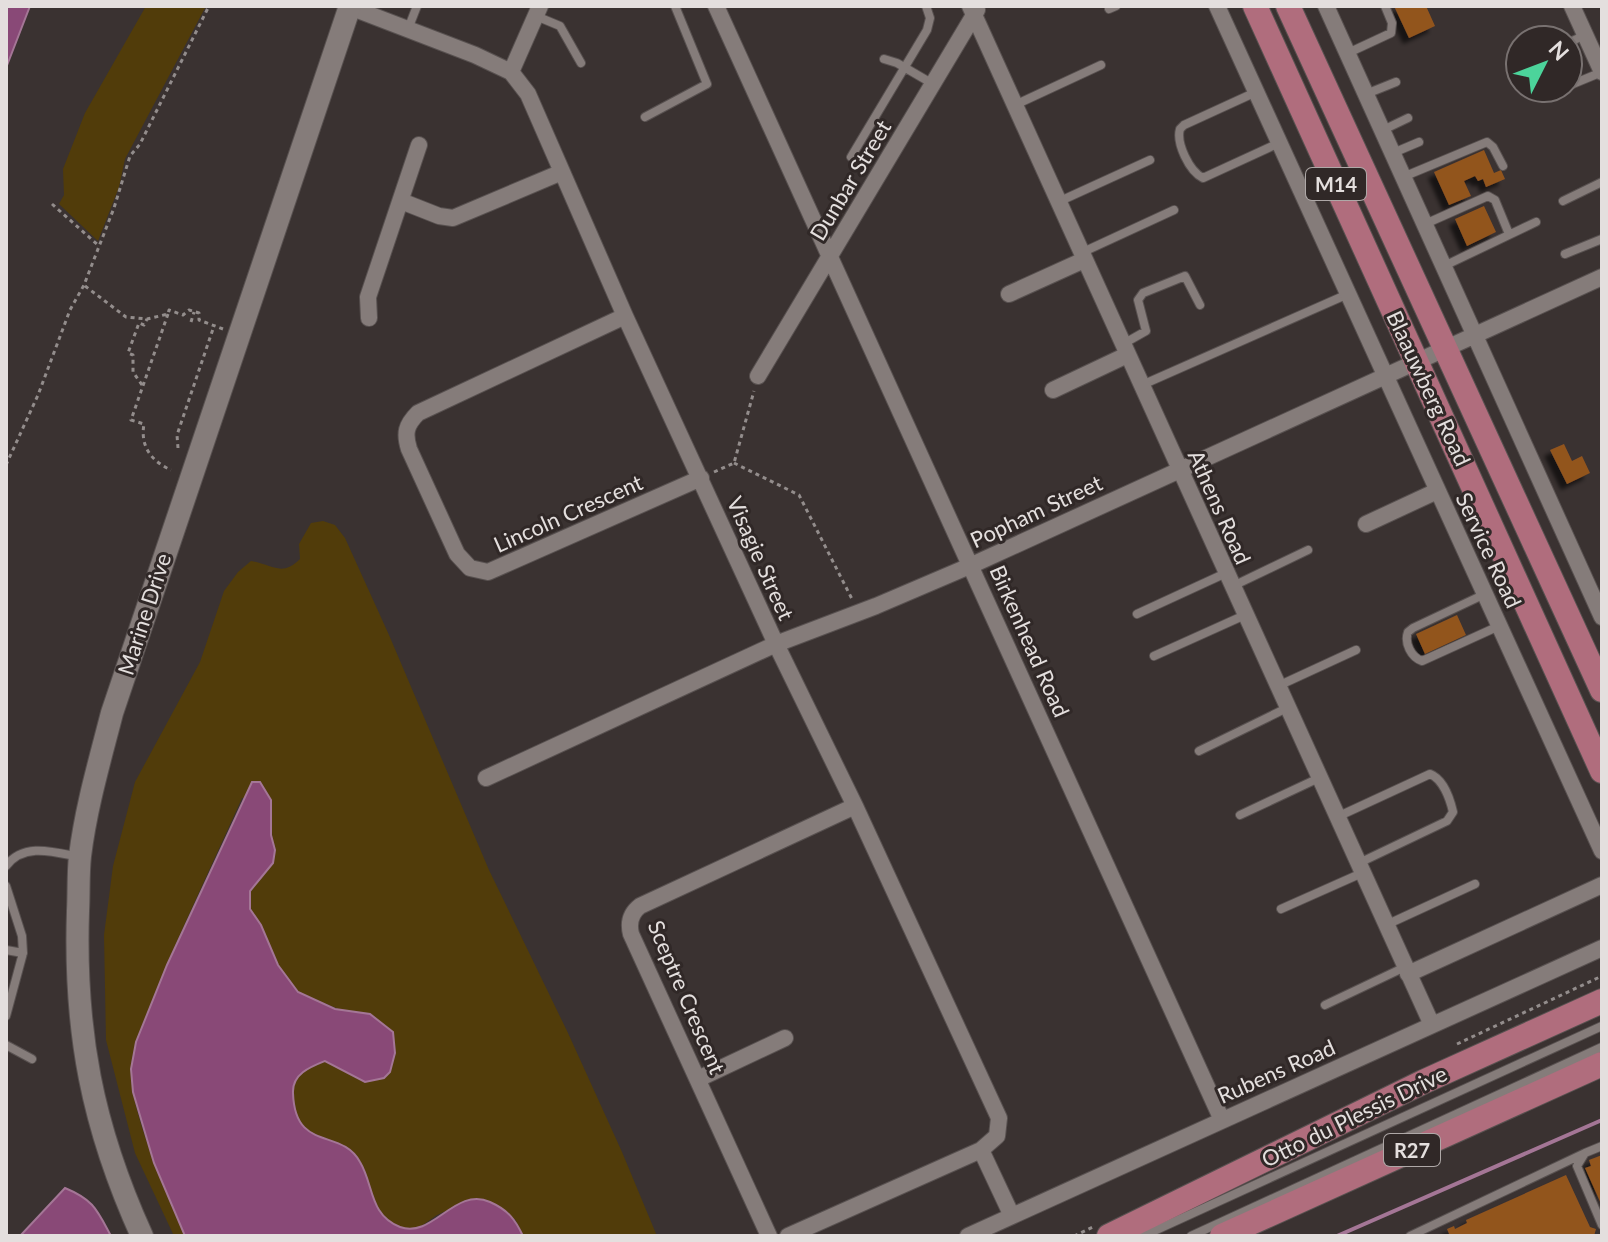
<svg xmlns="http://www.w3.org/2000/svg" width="1608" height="1242" font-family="Lato,sans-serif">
<defs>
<filter id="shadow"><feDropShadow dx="-6" dy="6" stdDeviation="2" flood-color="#0009"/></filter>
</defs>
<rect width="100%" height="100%" fill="#3a3231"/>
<path fill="#513c0a" d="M146,6H206L125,159L119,187L98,241L59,204L64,195L63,169L85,113Z
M323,521L335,525L345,538L389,635L489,870L568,1033L622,1152L657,1236H523L515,1219C495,1217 466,1209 448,1211C432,1213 422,1233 404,1229C368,1220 374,1183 360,1161C341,1131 295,1146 293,1099C292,1074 304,1070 325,1061L366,1082L384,1078L390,1072L395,1052L393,1032L298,992L278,965L261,925L250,909V892L273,863L271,800L242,798C213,863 182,927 155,993C146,1017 133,1042 131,1068C129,1111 168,1195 185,1236H174L135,1153L106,1040L104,935L113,866L135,782L200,662L224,591L238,572L251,561C273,565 282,577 300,559L299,544L311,523Z"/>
<path fill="#894977" stroke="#a47696" stroke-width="2" d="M6,6H30L6,68Z
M252,782H260L271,800V835L275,850L273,863L250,891V909L261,925L278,965L298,992L335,1009L370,1014L393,1032L395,1053L390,1072L384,1078L365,1082L325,1061C310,1067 292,1074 293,1093C295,1153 341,1127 360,1162C374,1185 369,1215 400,1227C433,1239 455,1186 490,1202C508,1210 515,1219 523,1236H185L154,1163L133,1092L131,1069L136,1042L167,965Z
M65,1188C94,1200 97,1210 111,1236H20Z"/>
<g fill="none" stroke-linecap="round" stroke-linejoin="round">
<path stroke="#a47696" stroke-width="4" d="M1337,1236L1602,1120"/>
</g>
<path fill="#92541f" filter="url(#shadow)" d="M1394,6H1426L1435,26L1409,38Z
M1484,150L1494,173L1501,170L1505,179L1486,187L1483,179L1478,181L1475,176L1464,181L1471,196L1449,205L1434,172Z
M1484,206L1496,232L1467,246L1455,219Z
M1564,444L1572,461L1582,456L1590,473L1567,484L1550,450Z
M1457,615L1466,635L1425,654L1416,634Z
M1602,1155V1206L1585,1168L1591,1166L1589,1160Z
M1566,1175L1590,1227L1596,1229L1594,1236H1450L1447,1229L1454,1226L1455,1229L1467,1223L1466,1220Z"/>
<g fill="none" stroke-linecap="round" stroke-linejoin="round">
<defs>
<path id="lane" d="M1109,9L1116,6
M536,16L560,26L581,63
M408,29L417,6
M1568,43L1585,35
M1348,53L1391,33L1392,23L1385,6
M884,59L897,63L933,84
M1520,74V82
M1568,86L1602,72
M1523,88C1534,102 1547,93 1562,88
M1256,92L1184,125L1180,129C1176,143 1189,171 1203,178L1279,143
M1366,94L1396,82
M1015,105L1101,65
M645,117L707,84L675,6
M1383,130L1408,118
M1393,153L1419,142
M851,157L927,30L930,18L926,6
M1403,177L1487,142L1493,147L1503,166
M1563,201L1602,182
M1058,202L1150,160
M1425,224L1488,196L1495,200L1509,234
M1081,253L1174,210
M1565,254L1602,239
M1444,266L1536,222
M1123,344L1146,331L1138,300L1143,293L1185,276L1200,305
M1142,385L1348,294
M1233,586L1308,550
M1485,594L1413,628L1408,632C1404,643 1411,657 1422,661L1499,626
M1137,614L1226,573
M1154,656L1245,615
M1278,686L1356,650
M1199,751L1287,708
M1240,815L1319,778
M1337,817L1430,774C1443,779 1450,799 1453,812L1447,821L1359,863
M6,866C24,842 54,852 79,857
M6,886L22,936L23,953L6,950
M1281,909L1362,873
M1386,925L1475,884
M1325,1005L1405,967
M6,1016L23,953
M6,1045L32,1059
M1602,1146L1585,1153L1577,1166L1602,1225
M1143,1236L1602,1026
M1191,1236L1602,1047
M1410,1236L1585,1153"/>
<path id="street" d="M716,6L1222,1120
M970,6L1432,1025
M1217,6L1602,851
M1326,6L1602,617
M1572,6L1602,72
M350,7L475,55L511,72L528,94L625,316L776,644L855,806L999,1118L997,1136L981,1150L788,1236
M511,72L540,6
M401,201L439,216L453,218L562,172
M1009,294L1084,260
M625,316L418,413C406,425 404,433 409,449L457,554L470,568L488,572L701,478
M369,318L368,297L419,145
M758,376L977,10
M1053,390L1127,355
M1366,524L1437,491
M486,778L776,644L876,606L972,565L1602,277
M1408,974L1602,885
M698,1079L785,1038
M981,1150L1012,1216
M769,1236L631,934C628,922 631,913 640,906L855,806
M968,1236L1602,948"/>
<path id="secondary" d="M142,1236C92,1126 74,1031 78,911C79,892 78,874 80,856C86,807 100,760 112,713L350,6"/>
<path id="primary" d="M1255,6L1602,771
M1288,6L1602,690
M1109,1236L1423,1082L1602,1001
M1222,1236L1602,1064"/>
</defs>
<use href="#lane" stroke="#585150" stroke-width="10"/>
<use href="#street" stroke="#585150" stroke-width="18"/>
<use href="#secondary" stroke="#585150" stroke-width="24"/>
<use href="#primary" stroke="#585150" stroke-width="26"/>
<path stroke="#938d8c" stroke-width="3" stroke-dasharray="4 4" stroke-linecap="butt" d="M52,204L99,246
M85,286L126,317L147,319L168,314L169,310L183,315L189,310L199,313V320L223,329
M168,314L131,420L144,424C140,446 151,461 171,470
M191,322L194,312
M142,385L133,372V355L128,353L139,323L144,325L147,319
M178,448L177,435L214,326
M734,463L799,495L852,599
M6,465L38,395L70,310L84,285L114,208L130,156L140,144L209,6
M714,472L734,463L754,391
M1457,1044L1602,976
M1074,1236L1093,1227"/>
<use href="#lane" stroke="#857c7a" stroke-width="8"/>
<use href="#street" stroke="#857c7a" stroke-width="16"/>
<use href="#secondary" stroke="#857c7a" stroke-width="22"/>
<use href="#primary" stroke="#b06d7d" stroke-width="24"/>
</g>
<g text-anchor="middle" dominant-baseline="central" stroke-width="6" stroke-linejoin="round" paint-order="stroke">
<g fill="#302827" stroke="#aea8a7" stroke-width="2">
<rect x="1306" y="168" width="60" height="32" rx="6"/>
<rect x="1384" y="1134" width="56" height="32" rx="6"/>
</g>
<g font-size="20" font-weight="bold" fill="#e4dfde">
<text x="1336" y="184">M14</text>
<text x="1412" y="1150">R27</text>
</g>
<g font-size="22" fill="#e4dfde" stroke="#302827">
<text transform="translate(850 180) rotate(-59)">Dunbar Street</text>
<text transform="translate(1429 388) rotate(65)">Blaauwberg Road</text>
<text transform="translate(1220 507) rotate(66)">Athens Road</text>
<text transform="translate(1036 511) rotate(-25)">Popham Street</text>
<text transform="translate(568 513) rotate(-24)">Lincoln Crescent</text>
<text transform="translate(1489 550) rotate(65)">Service Road</text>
<text transform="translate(761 558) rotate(66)">Visagie Street</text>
<text transform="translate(144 614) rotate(-72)">Marine Drive</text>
<text transform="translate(1030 641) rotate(66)">Birkenhead Road</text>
<text transform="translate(687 997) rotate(67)">Sceptre Crescent</text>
<text transform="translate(1276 1071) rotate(-24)">Rubens Road</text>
<text transform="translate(1354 1116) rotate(-26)">Otto du Plessis Drive</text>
</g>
</g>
<rect width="1608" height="1242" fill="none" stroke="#e4dfde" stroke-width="16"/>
<g transform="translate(1544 64) rotate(48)"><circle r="38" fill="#302827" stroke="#787170" stroke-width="2"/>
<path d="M0-6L14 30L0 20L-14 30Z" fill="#4cd49b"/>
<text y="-12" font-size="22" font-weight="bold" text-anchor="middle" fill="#e4dfde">N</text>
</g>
</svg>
